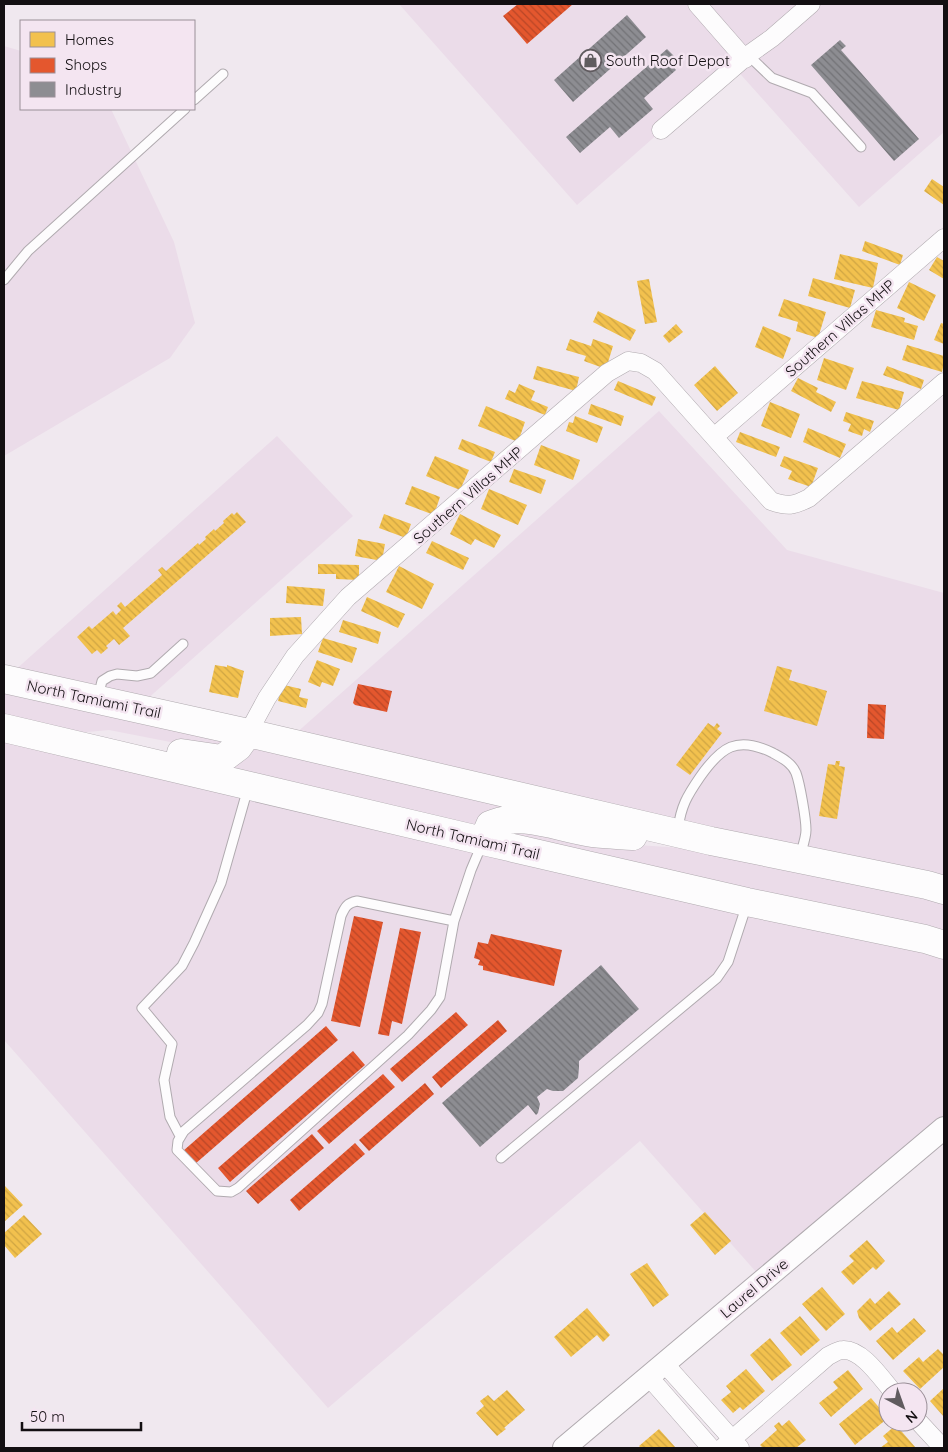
<svg xmlns="http://www.w3.org/2000/svg" width="948" height="1452" font-family="Quicksand,sans-serif">
<defs>
<pattern id="homes-back-hatch" width="6" height="6" patternUnits="userSpaceOnUse" patternTransform="scale(1.25)"><rect width="6" height="6" fill="#f2c14e"/><path d="M-1 5l2 2M0 0l6 6M5-1l2 2" fill="none" stroke="#cfa543"/></pattern>
<pattern id="shops-back-hatch" width="6" height="6" patternUnits="userSpaceOnUse" patternTransform="scale(1.25)"><rect width="6" height="6" fill="#e4572e"/><path d="M-1 5l2 2M0 0l6 6M5-1l2 2" fill="none" stroke="#b84626"/></pattern>
<pattern id="industry-back-hatch" width="6" height="6" patternUnits="userSpaceOnUse" patternTransform="scale(1.25)"><rect width="6" height="6" fill="#8d8d92"/><path d="M-1 5l2 2M0 0l6 6M5-1l2 2" fill="none" stroke="#727276"/></pattern>
</defs>
<rect width="100%" height="100%" fill="#f0e8ef"/>
<path fill="#ebdce9" d="M399,4H944V132L859,207L734,67L577,205Z
M4,46L21,51V109H111L174,242L195,323L170,358L4,456Z
M659,411L787,550L944,593V881L294,735Z
M277,436L353,516L145,701L13,672Z
M4,688L233,738L227,745L201,748L109,730L66,734L4,719Z
M4,737L944,954V1116L757,1273L640,1141L328,1408L4,1040Z
M252,742L608,825L477,831L222,768Z
M525,828L594,842L711,850L944,899V936L497,832Z"/>
<path fill="url(#homes-back-hatch)" d="M932,179L944,187V205L924,191Z
M865,241L903,255L900,265L862,251Z
M840,254L878,263L873,288L834,279Z
M937,257L944,261V279L929,270Z
M813,278L855,290L850,308L808,296Z
M649,279L657,322L645,324L637,281Z
M909,282L936,295L924,321L897,308Z
M784,299L826,312L818,338L796,331L798,322L778,316Z
M876,310L905,318L904,322L918,326L914,340L871,327Z
M598,311L636,330L630,341L593,322Z
M941,323L944,324V344L934,340Z
M676,324L683,332L669,343L663,336Z
M763,326L791,338L783,359L755,347Z
M570,339L591,346L593,339L613,346L606,369L584,361L586,356L566,350Z
M907,345L944,356V363L942,372L902,360Z
M824,358L854,368L846,390L817,380Z
M537,366L579,377L576,391L533,379Z
M715,366L738,393L717,411L694,385Z
M887,366L924,380L921,389L883,375Z
M798,378L818,388L816,392L836,402L831,412L791,391Z
M618,381L656,397L652,406L614,390Z
M862,381L904,392L899,410L856,398Z
M519,384L535,391L531,400L548,407L545,415L505,399L509,390L515,393Z
M770,402L800,414L791,438L761,426Z
M591,404L624,416L621,426L588,414Z
M486,406L525,422L518,442L478,426Z
M846,412L874,421L870,432L864,429L862,436L848,431L851,424L843,421Z
M575,416L603,427L597,443L566,431L569,422L573,423Z
M808,428L846,444L840,458L803,442Z
M740,432L780,447L776,457L736,442Z
M462,439L495,452L491,462L458,449Z
M541,445L580,460L573,480L534,465Z
M435,456L469,470L460,490L426,476Z
M784,456L818,468L811,487L788,479L792,471L780,466Z
M514,469L546,480L541,494L509,482Z
M412,486L440,497L434,515L405,504Z
M489,489L527,505L518,525L481,509Z
M237,512L246,522L123,628L130,636L119,645L114,639L106,646L108,648L101,654L97,650L92,654L77,637L89,626L92,629L113,611L116,615L121,610L117,606L121,602L125,607L162,575L158,570L162,567L166,571L198,543L199,545L206,539L205,537L214,529L215,531L224,523L223,521L232,513L234,515Z
M384,514L411,524L406,538L379,528Z
M460,514L501,535L494,548L475,539L471,545L450,534Z
M358,539L385,544L382,561L355,556Z
M432,541L469,558L463,570L426,553Z
M318,564L359,565V580L336,579V574H318Z
M399,566L434,584L422,609L386,592Z
M287,586L325,589L323,606L286,603Z
M367,597L405,614L398,628L361,611Z
M301,617L302,634L270,636V618Z
M343,620L381,632L378,644L339,632Z
M323,638L357,648L352,663L318,652Z
M317,660L340,669L333,686L322,682L320,687L308,682Z
M215,665L227,667V665L244,671L238,698L209,692Z
M777,666L792,670L789,680L827,691L817,726L764,711Z
M284,685L301,689L299,697L308,699L306,708L278,701L280,693H282Z
M708,723L714,727L717,723L720,726L717,729L722,733L690,775L676,765Z
M836,761H840L839,766L845,767L837,819L819,816L828,764L835,765Z
M5,1186L23,1205L4,1222V1187Z
M705,1212L731,1241L715,1255L690,1225Z
M24,1215L42,1234L15,1258L4,1245V1233Z
M867,1240L885,1261L876,1270L873,1267L853,1285L841,1272L854,1261L849,1256Z
M647,1263L669,1295L653,1307L630,1274Z
M822,1287L845,1314L826,1331L802,1304Z
M889,1291L901,1304L870,1331L859,1318L857,1311L870,1298L875,1304Z
M587,1308L610,1335L603,1342L597,1335L571,1357L554,1337Z
M800,1316L820,1340L801,1356L780,1333Z
M914,1318L926,1331L893,1360L876,1341L892,1327L897,1333Z
M770,1338L792,1365L772,1381L750,1355Z
M938,1349L944,1355V1367L920,1389L903,1371L919,1357L923,1362Z
M746,1369L765,1391L743,1410L740,1407L733,1413L721,1400L731,1392L726,1386Z
M848,1370L863,1389L831,1417L819,1403L838,1388L833,1382Z
M944,1388V1417L930,1401Z
M507,1390L525,1410L504,1428L506,1429L497,1436L476,1413L484,1406L480,1401L488,1395L494,1401Z
M871,1398L888,1418L855,1445L839,1424Z
M789,1420L806,1440L796,1448H763L760,1445L777,1430L774,1426L779,1422L782,1426Z
M896,1425L916,1448H880L888,1442L883,1436Z
M659,1429L676,1448H641L639,1446Z"/>
<path fill="url(#shops-back-hatch)" d="M518,4H573L527,44L503,16Z
M358,684L392,691L387,712L355,705L353,703Z
M868,704L886,705L884,739L867,738Z
M354,916L383,922L360,1027L331,1021Z
M400,928L421,932L402,1024L392,1021L389,1036L378,1034Z
M491,934L562,950L554,986L483,970V966L478,965L480,960L474,958L478,942L488,944Z
M456,1012L468,1025L402,1082L390,1069Z
M498,1020L507,1031L441,1088L432,1077Z
M326,1026L338,1040L195,1164L183,1151Z
M353,1051L365,1065L230,1182L218,1168Z
M383,1074L395,1087L329,1144L317,1131Z
M425,1083L434,1094L369,1151L359,1140Z
M312,1134L324,1148L258,1204L246,1191Z
M355,1143L365,1154L299,1211L290,1200Z"/>
<path fill="url(#industry-back-hatch)" d="M627,15L646,37L573,102L554,80Z
M840,40L846,46L841,50L919,139L894,161L811,65Z
M667,49L676,58L670,63L676,70L644,98L653,109L619,138L610,127L580,153L566,137Z
M601,965L639,1009L579,1061V1068L578,1078L563,1091H553L547,1089L537,1097L540,1104L538,1113L536,1115L528,1105L480,1147L442,1103Z"/>
<g fill="none" stroke-linecap="round" stroke-linejoin="round">
<defs>
<path id="service" d="M748,55L772,78L812,93L861,147
M194,100L223,74
M4,280L28,251L185,109
M98,697L102,681L110,676L117,674L137,676L151,673L183,644
M678,829C681,806 687,796 700,777C721,747 737,735 773,753C782,758 792,763 796,773C800,784 806,819 806,830C806,838 802,848 800,856
M454,921L357,901C347,903 345,907 341,916L322,1004L318,1013L307,1025L184,1131L178,1141L177,1150L217,1191L231,1192L238,1188L408,1035L431,1010L440,997L454,921L471,870L482,844
M180,1136L170,1117L164,1080L172,1044L142,1008L182,966L194,943L221,883L248,788
M501,1158L717,978L728,962L747,904"/>
<path id="minor" d="M697,4L745,59
M661,130L748,55L772,38L811,4
M714,437L944,238
M248,733L267,698L295,656L348,597L607,373L628,361L641,363L655,371L771,501C788,507 793,506 809,498L944,382
M664,1363L740,1448
M649,1377L711,1448
M918,1421L943,1448
M722,1448L828,1356C832,1354 838,1350 843,1350C862,1349 881,1378 893,1392"/>
<path id="tertiary" d="M564,1448L944,1128"/>
<path id="primary" d="M4,679L248,733L711,841L927,885L944,890
M4,728L483,841L747,902L925,939L944,945
M181,753L222,759L238,747L248,733
M483,841L490,825C522,810 560,829 593,833C606,835 620,835 633,836"/>
</defs>
<use href="#service" stroke="#b0aaaf" stroke-width="11"/>
<use href="#minor" stroke="#b0aaaf" stroke-width="19"/>
<use href="#tertiary" stroke="#b0aaaf" stroke-width="24"/>
<use href="#primary" stroke="#b0aaaf" stroke-width="29"/>
<use href="#service" stroke="#fdfcfd" stroke-width="9"/>
<use href="#minor" stroke="#fdfcfd" stroke-width="18"/>
<use href="#tertiary" stroke="#fdfcfd" stroke-width="22"/>
<use href="#primary" stroke="#fdfcfd" stroke-width="28"/>
</g>
<defs>
<symbol id="shop-ring" viewBox="-11 -11 22 22"><circle r="9.5" fill="#f4e5f1" stroke="#605b5f" stroke-width="1.5"/><path d="M-5-2.5h2.3a2.7 3.5 0 0 1 5.4 0H5L5.5 6h-11ZM-1.5-2.5h3a1.5 2.3 0 0 0-3 0Z" fill="#605b5f"/></symbol>
</defs>
<g fill-rule="evenodd">
<use href="#shop-ring" x="578" y="48" width="25" height="25"/>
</g>
<g text-anchor="middle" dominant-baseline="central" stroke-width="5" stroke-linejoin="round" paint-order="stroke">
<g font-size="15" fill="#130f12" stroke="#f4e5f1" text-anchor="start">
<text x="606" y="60">South Roof Depot</text>
</g>
<g font-size="15" fill="#130f12" stroke="#f4e5f1">
<text transform="translate(840 328) rotate(-41)">Southern Villas MHP</text>
<text transform="translate(468 495) rotate(-41)">Southern Villas MHP</text>
<text transform="translate(94 699) rotate(12)">North Tamiami Trail</text>
<text transform="translate(473 839) rotate(13)">North Tamiami Trail</text>
<text transform="translate(754 1288) rotate(-40)">Laurel Drive</text>
</g>
</g>
<rect width="948" height="1452" fill="none" stroke="#130f12" stroke-width="10"/>
<rect x="20" y="20" width="175" height="90" fill="#f4e5f1" stroke="#9a8f98"/>
<rect x="30" y="32" width="25" height="15" fill="#f2c14e" stroke="#9a8f98"/>
<text x="65" y="45" font-size="15" fill="#130f12">Homes</text>
<rect x="30" y="58" width="25" height="15" fill="#e4572e" stroke="#9a8f98"/>
<text x="65" y="70" font-size="15" fill="#130f12">Shops</text>
<rect x="30" y="82" width="25" height="15" fill="#8d8d92" stroke="#9a8f98"/>
<text x="65" y="95" font-size="15" fill="#130f12">Industry</text>
<g transform="translate(903 1407) rotate(139)"><circle r="24" fill="#f4e5f1" stroke="#9a8f98"/>
<path d="M0-4L9 19L0 12L-9 19Z" fill="#605b5f"/>
<text y="-8" font-size="14" font-weight="bold" text-anchor="middle" fill="#130f12">N</text>
</g>
<path d="M22 1422v8h119v-8" fill="none" stroke="#130f12" stroke-width="2.5"/>
<text x="30" y="1422" font-size="15" fill="#130f12" stroke="#f4e5f1" stroke-width="4" paint-order="stroke">50 m</text>
</svg>
